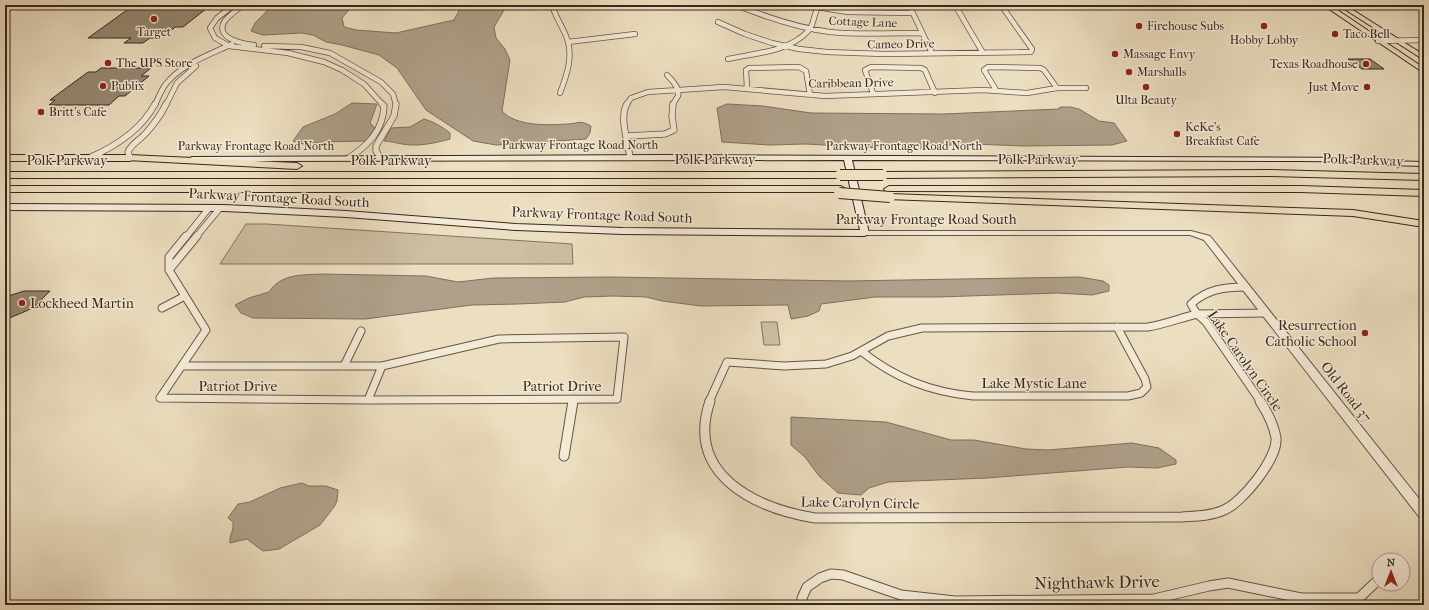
<svg xmlns="http://www.w3.org/2000/svg" width="1429" height="610" font-family="'IM FELL French Canon',serif">
<rect width="100%" height="100%" fill="#ecdec0"/>
<filter id="stains"><feTurbulence type="fractalNoise" baseFrequency=".005" numOctaves="4"/><feColorMatrix values="0 0 0 0 .2 0 0 0 0 .09 0 0 0 0 .02 0 0 0 .5 -.17"/></filter>
<radialGradient id="worn" r=".72"><stop offset=".6" stop-color="#630" stop-opacity="0"/><stop offset="1" stop-color="#630" stop-opacity=".3"/></radialGradient>
<path fill="#cdbfa4" stroke="#827461" d="M246,224H267L572,244L573,264H220Z
M761,322H777L780,345H764Z"/>
<path fill="#aea089" stroke="#7e705e" d="M273,5H353L342,18L344,27L356,30L396,33L454,20L462,5H507L494,27L496,38L505,49L510,60L502,111C517,127 547,125 568,124C580,123 580,120 591,126L590,133L586,139L496,145L473,141L426,110L397,68L379,55L342,45L326,42L313,35L301,33L263,35L251,31L255,23Z
M352,103L377,104L370,123L375,128L366,141L320,142L303,144L293,141L303,127L335,114Z
M727,104L763,106L811,113L943,114L1059,109L1060,107H1071L1079,109L1099,121L1114,123L1127,141L1112,145L1023,146L972,144L949,145L931,149H904L805,144L770,145L722,142L717,108Z
M424,119C434,122 441,126 450,133V139C435,143 418,147 402,144C396,143 390,141 384,141L391,128L410,127Z
M324,274L426,276L458,282L493,278L612,277L846,281L1080,277L1103,281L1109,285V291L1092,295L1058,293L939,297H875L821,304L819,311L808,316L791,319L788,305L701,306L662,301L646,297L613,296L584,297L565,302L518,304L472,305L365,319L253,318L241,313L235,305L249,298L269,292C281,273 304,275 324,274Z
M791,417L886,422L951,440H974L1026,449L1048,450L1132,443L1159,448L1176,460V464L1157,468L1128,467L987,478L888,482L869,488L861,495L838,493L819,476L805,457L791,445Z
M302,483L309,486H326L338,490L337,501L334,507L320,525L279,549L263,551L247,539L230,543C229,535 234,532 233,522L228,518L238,504L250,502L280,488Z"/>
<path fill="#958772" stroke="#36281e" d="M134,5H211L183,27H175L171,31H167L159,38H150L143,43H124L131,38H88Z
M1348,59H1370L1384,69H1362Z
M101,68H151L141,76H149L125,96H119L109,105H49L55,100H50L88,72H96Z
M24,291H50L33,308L5,320V297Z"/>
<g fill="none" stroke-linecap="round" stroke-linejoin="round">
<defs>
<path id="minor-far3" d="M234,5L217,18L210,28L215,38L229,46L288,53L324,62L342,70L364,84L383,105
M243,5C237,10 229,15 224,22C215,39 244,44 254,45
M552,5C555,16 562,26 566,36C574,55 567,75 560,93
M736,5C766,17 798,28 830,32C860,35 892,33 922,33
M804,5L848,12L912,13
M909,5L932,53
M955,5L983,53
M398,7L403,5
M1424,10L1422,11L1424,12
M718,22L745,34L772,43L799,49L827,52L884,54L1031,52L1032,49L1001,5
M1378,41L1424,40
M568,42L635,34
M264,46L301,47L330,53L381,82L393,94L396,105
M728,59C755,53 790,52 809,30C815,23 813,12 820,5
M667,75C672,80 680,88 678,96C676,99 674,102 673,105
M747,88L746,70L749,68L799,67L806,71L810,95
M996,90L984,70L988,67L1040,68L1044,70L1057,88
M873,93L865,70L871,67L921,68L925,70L935,93
M155,105C158,98 161,91 165,85C181,64 209,55 232,44
M166,105L177,83L196,66
M626,105L631,98L648,92L724,87L825,96L983,90L1027,93L1057,88H1086"/>
<path id="minor-far2" d="M627,104C619,116 628,144 630,157
M627,136L665,134L674,130L672,116L673,104
M380,157L376,151V146L394,116L396,104
M89,158C114,147 142,129 155,104
M130,158L128,152C131,144 140,140 146,133C154,124 161,115 166,104
M349,158C368,145 383,131 384,106L382,104
M186,237L209,208
M196,237L220,208"/>
<path id="minor-far1" d="M169,270L197,236
M162,308L185,296
M1197,314L1206,322L1261,402
M1197,314L1191,304C1207,289 1225,287 1246,287
M1197,314L1266,313
M861,351C895,378 930,392 973,396H1128L1141,393L1147,387L1145,379L1117,327
M344,366L361,331
M160,398L368,400L617,399L624,337L499,339L382,366H182
M160,398L206,330L169,270V257L186,236
M368,400L382,366
M573,402V399
M709,402L727,362L784,366L826,364L852,356L888,336L922,328L1148,327C1166,324 1180,318 1197,314"/>
<path id="minor" d="M710,401C685,475 755,508 815,518L1182,517C1196,516 1211,516 1224,510C1242,503 1278,458 1276,438C1274,424 1267,412 1260,401
M564,456L573,401
M802,605V598L807,587L820,578L831,574L843,575L901,595L955,601L1154,599L1209,586L1228,583L1301,598H1359L1377,581"/>
<path id="tertiary" d="M862,231H1191L1210,236L1424,505V519L1420,518L1204,240L1190,235H865L861,233Z"/>
<path id="secondary" d="M661,155L1371,158L1386,161L1424,162V166L1386,165L1371,162L1303,161L852,160L869,233L865,236L623,234L516,230L346,217L224,211L5,210V204L224,205L346,211L516,224L623,228L860,230L844,160L192,161L188,159L192,157Z"/>
<path id="primary" d="M1323,5H1330L1424,68V73Z
M1338,5H1345L1424,55V60Z
M5,155H130L134,158L130,161H5Z"/>
<path id="motorway" d="M130,155L297,163L302,166L297,169L126,160L125,158L126,156Z
M1269,170L1424,174V180L1269,176L883,178L878,175L883,172Z
M5,172H840L845,175L840,178H5Z
M5,186H841L846,189L841,192H5Z
M889,186H1300L1424,190V196L1300,192L885,191L884,189Z
M890,194L1353,210L1424,221V227L1353,216L886,199L884,197L886,195Z"/>
</defs>
<use href="#minor-far3" stroke="#645646" stroke-width="6"/>
<use href="#minor-far2" stroke="#645646" stroke-width="7"/>
<use href="#minor-far1" stroke="#645646" stroke-width="9"/>
<use href="#minor" stroke="#645646" stroke-width="11"/>
<use href="#tertiary" stroke="#645646" stroke-width="2"/>
<use href="#secondary" stroke="#36281e" stroke-width="2"/>
<use href="#primary" stroke="#36281e" stroke-width="2"/>
<use href="#motorway" stroke="#36281e" stroke-width="2"/>
<use href="#minor-far3" stroke="#f3ead6" stroke-width="4.5"/>
<use href="#minor-far2" stroke="#f3ead6" stroke-width="5.5"/>
<use href="#minor-far1" stroke="#f3ead6" stroke-width="7"/>
<use href="#minor" stroke="#f3ead6" stroke-width="9"/>
<use href="#tertiary" fill="#f3ead6" fill-rule="evenodd"/>
<use href="#secondary" fill="#f3ead6" fill-rule="evenodd"/>
<use href="#primary" fill="#ecdec0" fill-rule="evenodd"/>
<use href="#motorway" fill="#ecdec0" fill-rule="evenodd"/>
<defs>
<path id="motorway-bridge" d="M840,175H883
M839,193L890,197"/>
</defs>
<use href="#motorway-bridge" stroke="#36281e" stroke-width="12" stroke-linecap="butt"/>
<use href="#motorway-bridge" stroke="#ecdec0" stroke-width="10"/>
</g>
<g fill="#8f2418" stroke="#f3ead6" stroke-width="1.5">
<circle cx="154" cy="19" r="4"/>
<circle cx="1139" cy="26" r="4"/>
<circle cx="1264" cy="26" r="4"/>
<circle cx="1335" cy="34" r="4"/>
<circle cx="1115" cy="54" r="4"/>
<circle cx="108" cy="63" r="4"/>
<circle cx="1366" cy="64" r="4"/>
<circle cx="1129" cy="72" r="4"/>
<circle cx="103" cy="86" r="4"/>
<circle cx="1146" cy="87" r="4"/>
<circle cx="1367" cy="87" r="4"/>
<circle cx="41" cy="112" r="4"/>
<circle cx="1177" cy="134" r="4"/>
<circle cx="22" cy="303" r="4"/>
<circle cx="1365" cy="333" r="4"/>
</g>
<g text-anchor="middle" dominant-baseline="central" stroke-width="3" stroke-linejoin="round" paint-order="stroke">
<g font-size="12" fill="#36281e" stroke="#f3ead6">
<text transform="translate(863 22) rotate(2)">Cottage Lane</text>
<text transform="translate(901 44) rotate(-1)">Cameo Drive</text>
<text transform="translate(851 83) rotate(-1)">Caribbean Drive</text>
<text x="580" y="145">Parkway Frontage Road North</text>
<text x="256" y="146">Parkway Frontage Road North</text>
<text x="904" y="146">Parkway Frontage Road North</text>
</g>
<g font-size="12" fill="#36281e" stroke="#f3ead6" text-anchor="start">
<text x="1147" y="26">Firehouse Subs</text>
<text x="154" y="32" text-anchor="middle">Target</text>
<text x="1343" y="34">Taco Bell</text>
<text x="1264" y="40" text-anchor="middle">Hobby Lobby</text>
<text x="1123" y="54">Massage Envy</text>
<text x="116" y="63">The UPS Store</text>
<text x="1358" y="64" text-anchor="end">Texas Roadhouse</text>
<text x="1137" y="72">Marshalls</text>
<text x="111" y="86">Publix</text>
<text x="1359" y="87" text-anchor="end">Just Move</text>
<text x="1146" y="100" text-anchor="middle">Ulta Beauty</text>
<text x="49" y="112">Britt's Cafe</text>
<text x="1185" y="127">KeKe's<tspan x="1185" dy="14">Breakfast Cafe</tspan></text>
</g>
<g font-size="14" fill="#36281e" stroke="#f3ead6">
<text x="715" y="159">Polk Parkway</text>
<text x="1038" y="159">Polk Parkway</text>
<text x="67" y="160">Polk Parkway</text>
<text x="391" y="160">Polk Parkway</text>
<text transform="translate(1363 160) rotate(2)">Polk Parkway</text>
<text transform="translate(279 198) rotate(3)">Parkway Frontage Road South</text>
<text transform="translate(602 215) rotate(2)">Parkway Frontage Road South</text>
<text x="926" y="219">Parkway Frontage Road South</text>
<text transform="translate(1245 361) rotate(55)">Lake Carolyn Circle</text>
<text x="1034" y="383">Lake Mystic Lane</text>
<text x="238" y="386">Patriot Drive</text>
<text x="562" y="386">Patriot Drive</text>
<text transform="translate(1346 392) rotate(52)">Old Road 37</text>
<text transform="translate(860 503) rotate(1)">Lake Carolyn Circle</text>
</g>
<g font-size="14" fill="#36281e" stroke="#f3ead6" text-anchor="start">
<text x="30" y="303">Lockheed Martin</text>
<text x="1357" y="325" text-anchor="end">Resurrection<tspan x="1357" dy="16">Catholic School</tspan></text>
</g>
<g font-size="17" fill="#36281e" stroke="#f3ead6">
<text transform="translate(1097 582) rotate(-1)">Nighthawk Drive</text>
</g>
</g>
<rect width="1429" height="610" fill="none" stroke="#ecdec0" stroke-width="20"/>
<rect x="6" y="6" width="1417" height="598" fill="none" stroke="#36281e" stroke-width="2"/>
<rect x="10" y="10" width="1409" height="590" fill="none" stroke="#36281e"/>
<g transform="translate(1391 572)"><circle r="19" fill="#f3ead6" stroke="#a79c8c"/>
<path d="M0-3L7 15L0 10L-7 15Z" fill="#8f2418"/>
<text y="-6" font-size="11" font-weight="bold" text-anchor="middle" fill="#36281e">N</text>
</g>
<rect width="100%" height="100%" filter="url(#stains)"/>
<rect width="100%" height="100%" fill="url(#worn)"/>
</svg>
